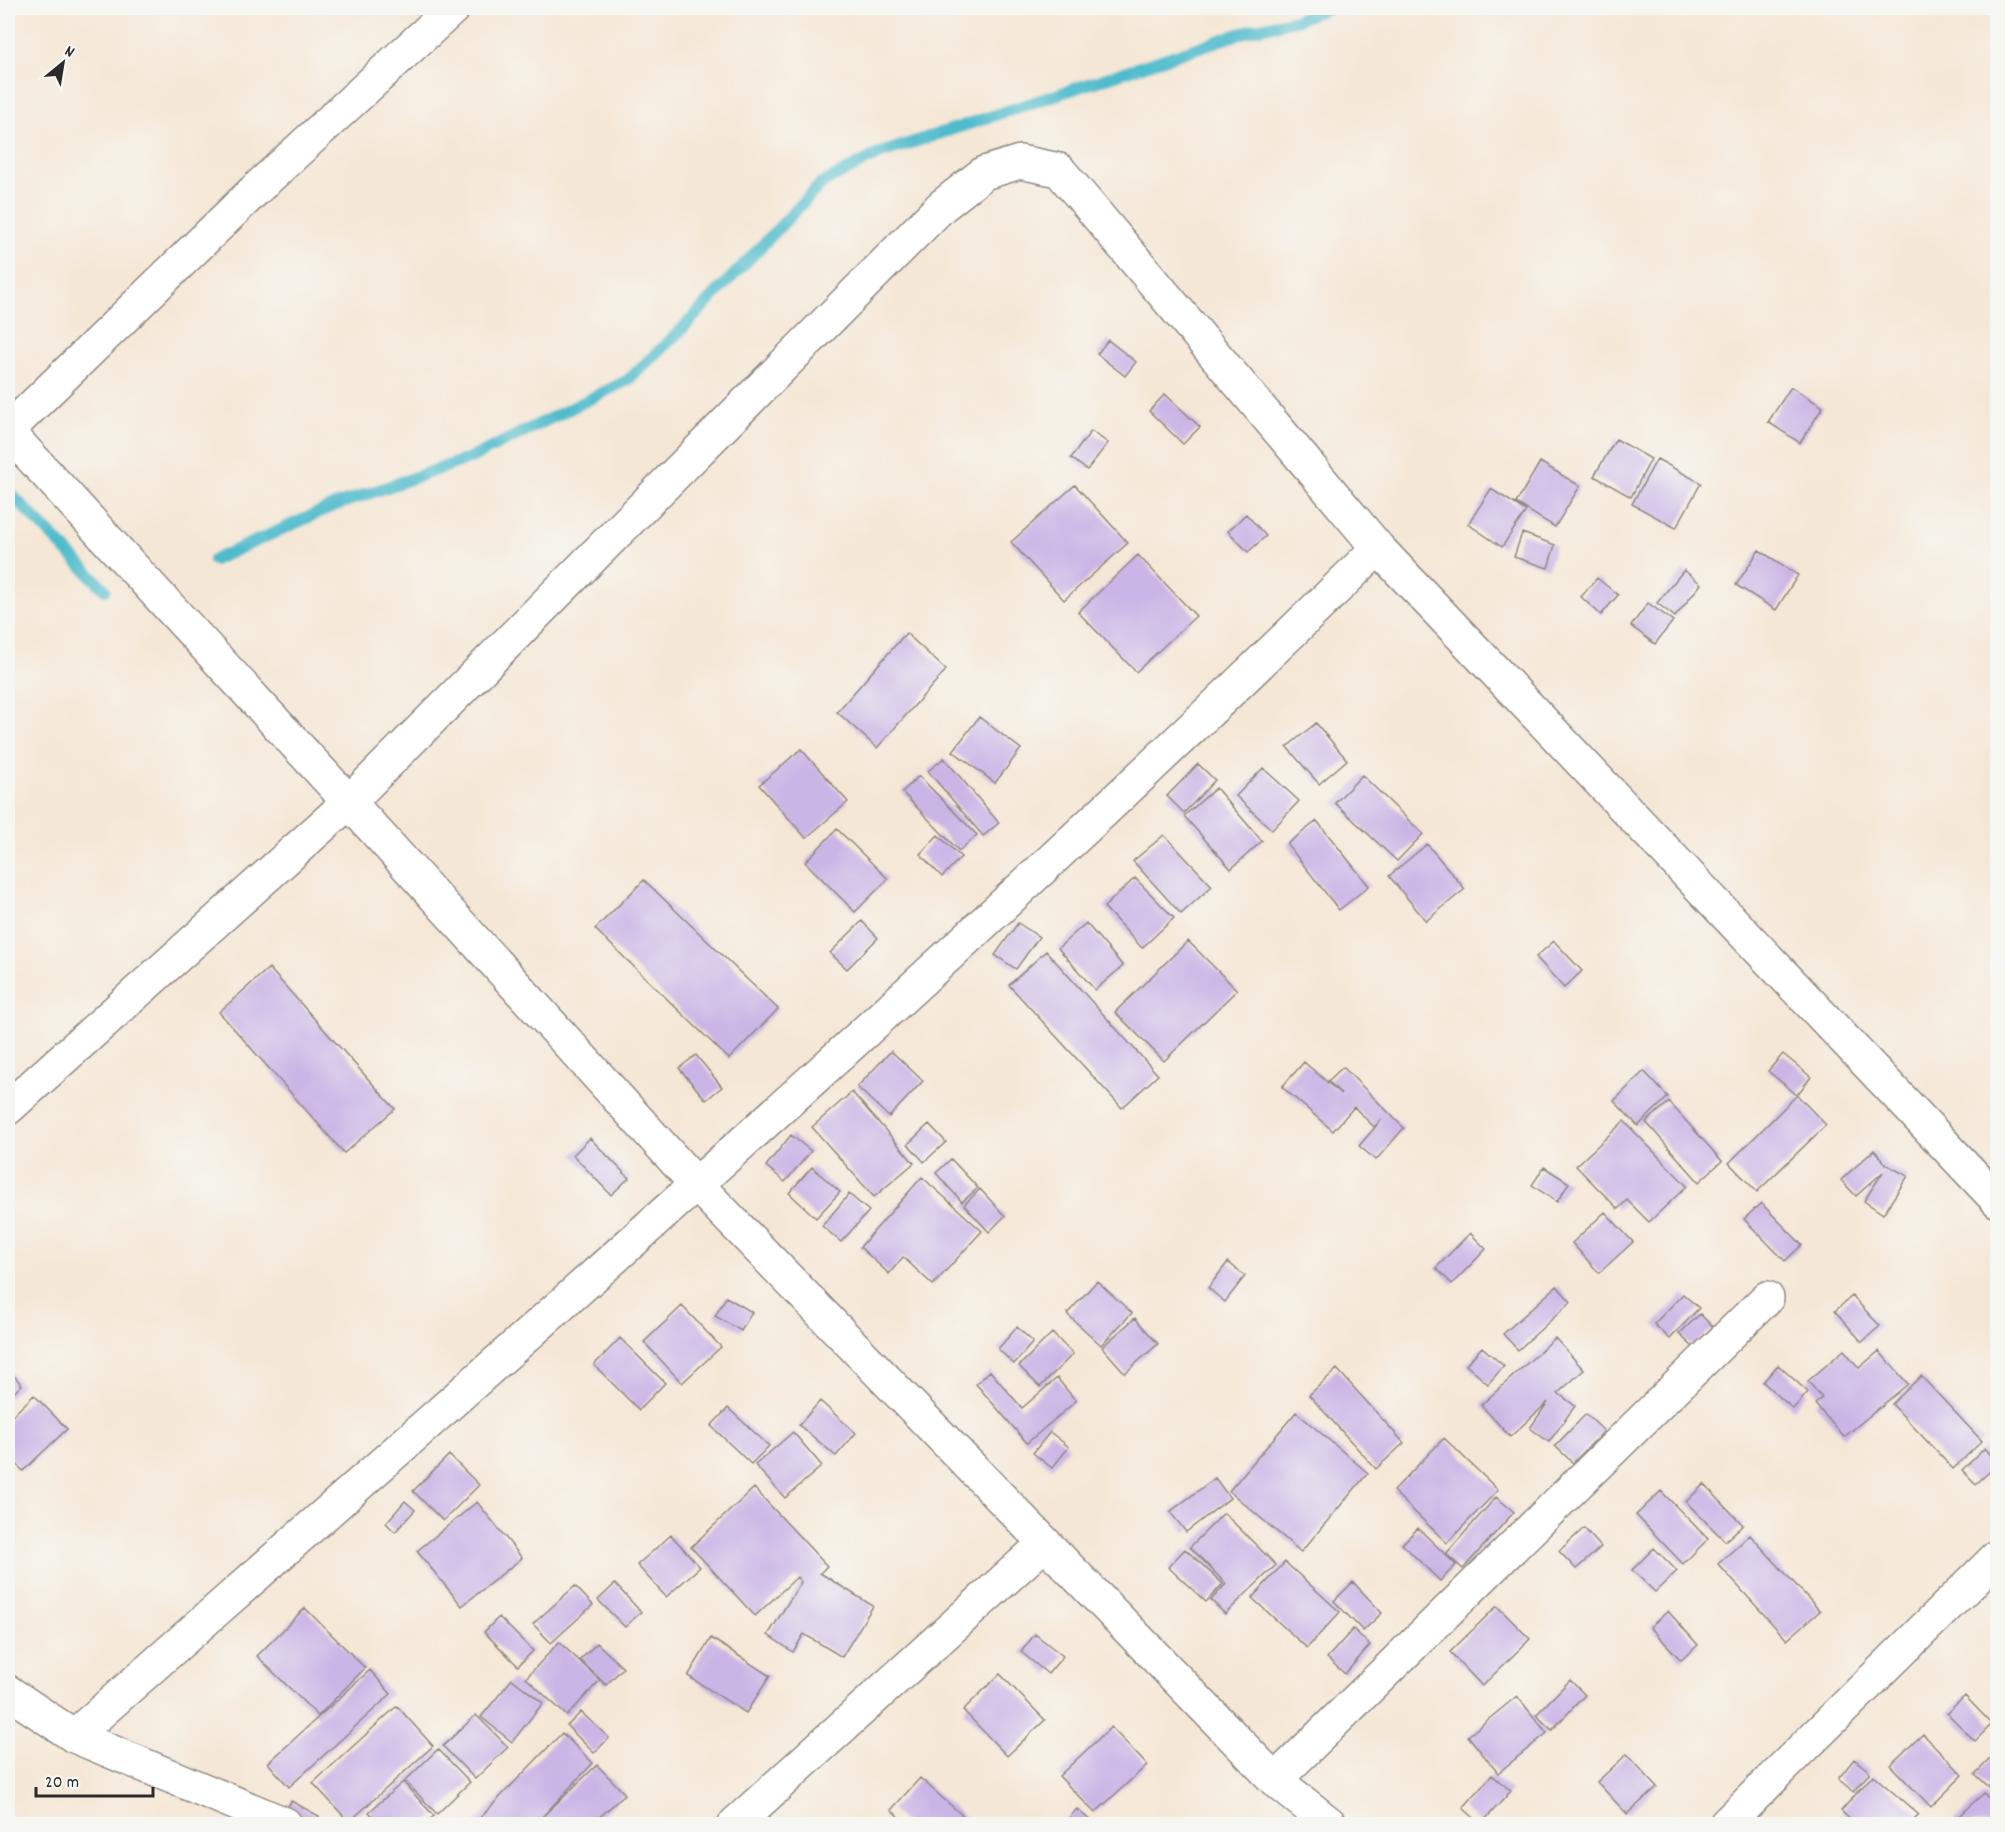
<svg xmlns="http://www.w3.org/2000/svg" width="2005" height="1832" font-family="Dekko,sans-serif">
<rect width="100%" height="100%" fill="#f6f6f2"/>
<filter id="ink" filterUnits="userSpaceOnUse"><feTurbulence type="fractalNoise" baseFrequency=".0167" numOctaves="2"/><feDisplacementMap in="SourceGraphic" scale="12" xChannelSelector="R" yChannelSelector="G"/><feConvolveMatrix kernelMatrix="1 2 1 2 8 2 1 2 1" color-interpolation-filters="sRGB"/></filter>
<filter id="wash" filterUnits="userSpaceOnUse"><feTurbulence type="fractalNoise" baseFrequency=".008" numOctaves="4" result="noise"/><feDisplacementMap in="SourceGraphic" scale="24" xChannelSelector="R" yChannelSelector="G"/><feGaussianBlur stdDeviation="1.35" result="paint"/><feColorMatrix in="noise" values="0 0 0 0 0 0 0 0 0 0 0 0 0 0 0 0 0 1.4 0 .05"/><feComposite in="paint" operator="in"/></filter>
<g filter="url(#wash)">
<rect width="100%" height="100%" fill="#f5e7d6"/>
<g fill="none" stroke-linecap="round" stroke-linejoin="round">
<path stroke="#50bbcc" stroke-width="12" d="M8,491L105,590
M214,560L333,506L473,457L628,380L679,332L821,184L878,154L1251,30L1296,20L1328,8"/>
</g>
<g id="blocks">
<path fill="#cab6e6" d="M1108,340L1136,362L1125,376L1097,354Z
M1791,387L1823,407L1800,443L1768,422Z
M1165,394L1200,427L1183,444L1149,411Z
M1091,431L1108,443L1087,470L1071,458Z
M1616,439L1651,459L1631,497L1594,476Z
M1657,459L1701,483L1676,528L1632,504Z
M1540,462L1580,486L1555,527L1516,503Z
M1075,485L1128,543L1064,600L1011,542Z
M1491,489L1526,511L1502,547L1468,524Z
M1246,514L1266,536L1248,552L1228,531Z
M1522,533L1555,545L1548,568L1514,557Z
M1759,550L1798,575L1776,610L1736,585Z
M1138,555L1196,616L1136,672L1078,612Z
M1684,570L1701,584L1675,617L1657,603Z
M1597,578L1618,595L1601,615L1581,597Z
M1648,603L1673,621L1655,644L1631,626Z
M906,633L946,670L877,748L837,712Z
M979,717L1021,749L995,783L953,751Z
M1316,723L1347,760L1319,784L1287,747Z
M801,749L848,802L806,838L759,785Z
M944,758L999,823L983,836L928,771Z
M1198,764L1215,780L1184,813L1167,796Z
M1263,768L1299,801L1272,830L1236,796Z
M1362,775L1423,834L1397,861L1335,803Z
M919,776L977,835L959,851L902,792Z
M1216,788L1262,841L1231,869L1184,816Z
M1317,821L1369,886L1339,910L1287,844Z
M837,829L888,879L855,912L805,862Z
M938,835L961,857L942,877L920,854Z
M1164,835L1212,886L1181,914L1133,861Z
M1427,844L1465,889L1426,921L1389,876Z
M1135,878L1174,918L1142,948L1104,907Z
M644,880L778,1009L729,1059L595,929Z
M862,921L878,938L847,969L830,953Z
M1018,923L1039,937L1016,969L995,955Z
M1086,923L1123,966L1095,990L1058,948Z
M1188,941L1237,990L1164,1061L1115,1012Z
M1554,941L1582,971L1564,988L1536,957Z
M1046,951L1158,1075L1122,1108L1009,985Z
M269,968L395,1109L344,1153L219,1012Z
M891,1051L923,1081L889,1117L857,1087Z
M1783,1054L1811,1077L1797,1095L1768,1071Z
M696,1055L722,1087L706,1100L679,1068Z
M1304,1062L1341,1094L1328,1081L1343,1067L1404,1128L1376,1160L1359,1146L1382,1119L1374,1127L1354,1107L1333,1131L1282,1087Z
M1644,1071L1668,1097L1638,1126L1614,1101Z
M852,1092L914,1163L874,1197L812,1127Z
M1797,1095L1826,1125L1757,1192L1729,1163Z
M1669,1102L1722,1161L1699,1182L1646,1122Z
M1624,1121L1687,1186L1649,1222L1627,1200L1618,1209L1576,1166Z
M929,1124L946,1142L924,1162L908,1144Z
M791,1135L811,1151L785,1182L766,1166Z
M590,1138L629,1178L611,1195L573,1155Z
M1874,1150L1887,1165L1908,1176L1883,1214L1864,1201L1883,1172L1856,1196L1841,1180Z
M951,1159L978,1188L962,1202L936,1173Z
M812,1167L840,1192L816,1218L789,1193Z
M1544,1167L1569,1183L1557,1202L1532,1185Z
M922,1177L982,1231L933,1285L903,1257L889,1274L860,1247Z
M980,1189L1005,1216L989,1232L964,1205Z
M849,1194L869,1211L841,1242L822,1226Z
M1761,1203L1802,1245L1785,1261L1744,1219Z
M1605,1212L1633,1242L1599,1273L1572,1243Z
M1470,1233L1486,1249L1452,1284L1436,1268Z
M1228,1262L1245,1276L1225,1302L1208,1288Z
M1097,1281L1132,1313L1101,1345L1067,1314Z
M1557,1286L1571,1302L1518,1350L1503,1334Z
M1683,1294L1699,1308L1670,1339L1654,1324Z
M1852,1296L1880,1326L1862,1342L1835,1311Z
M726,1297L752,1312L741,1331L715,1316Z
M682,1306L721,1347L682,1383L644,1342Z
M1700,1314L1713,1327L1693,1347L1679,1334Z
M1135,1318L1158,1344L1125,1373L1102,1347Z
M1017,1327L1033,1342L1014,1364L998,1349Z
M1052,1333L1073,1354L1040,1387L1019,1366Z
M620,1338L665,1383L639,1410L594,1365Z
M1555,1338L1584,1370L1558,1393L1575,1406L1549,1442L1530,1428L1548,1402L1510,1437L1481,1405Z
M1482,1347L1504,1366L1488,1384L1466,1365Z
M1844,1350L1859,1368L1879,1351L1908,1384L1844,1437L1815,1404L1822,1398L1808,1381Z
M1778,1365L1808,1392L1793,1409L1763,1382Z
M8,1369L22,1385L8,1398Z
M1337,1369L1404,1443L1376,1469L1309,1395Z
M990,1371L1022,1408L1057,1378L1076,1401L1027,1443L976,1384Z
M1921,1376L1982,1441L1953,1469L1892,1404Z
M34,1395L67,1429L23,1471L8,1455V1420Z
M820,1401L856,1433L836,1456L799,1425Z
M728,1408L769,1446L751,1464L711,1426Z
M1296,1412L1368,1473L1301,1552L1229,1491Z
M1586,1414L1604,1431L1573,1463L1555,1446Z
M793,1432L822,1466L785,1498L755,1465Z
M1050,1432L1069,1447L1052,1468L1033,1453Z
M1444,1438L1498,1490L1447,1543L1393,1491Z
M1985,1448L1998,1464L1976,1484L1962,1470Z
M449,1455L479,1485L443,1521L413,1491Z
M1215,1478L1230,1498L1186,1532L1170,1512Z
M1704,1484L1743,1525L1725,1541L1686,1502Z
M754,1488L827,1566L820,1573L873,1606L842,1657L804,1634L793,1652L768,1635L801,1582L797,1577L755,1616L691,1547Z
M1661,1491L1708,1539L1683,1564L1636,1515Z
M1496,1497L1514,1512L1463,1569L1446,1554Z
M405,1501L415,1510L395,1532L386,1523Z
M477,1502L522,1558L462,1606L417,1551Z
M1224,1513L1276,1565L1225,1614L1211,1600L1226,1584L1190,1547Z
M1418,1528L1456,1565L1440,1581L1402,1544Z
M1584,1528L1601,1547L1576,1569L1559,1551Z
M671,1535L700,1567L666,1597L637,1565Z
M1750,1535L1820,1611L1787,1640L1718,1564Z
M1654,1548L1677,1571L1655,1592L1632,1570Z
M1185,1549L1223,1584L1206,1602L1168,1567Z
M1285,1562L1340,1612L1307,1648L1252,1598Z
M1353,1582L1382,1613L1363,1631L1334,1601Z
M615,1584L641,1612L625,1627L598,1600Z
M575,1586L593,1605L551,1643L533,1624Z
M1497,1606L1530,1639L1482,1686L1450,1652Z
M305,1608L365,1668L318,1716L257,1656Z
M1668,1611L1698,1645L1681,1660L1650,1627Z
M499,1617L533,1651L518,1666L484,1632Z
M1353,1629L1370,1645L1345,1674L1327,1658Z
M1035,1634L1063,1656L1048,1674L1021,1652Z
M711,1638L770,1676L746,1713L688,1676Z
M559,1642L600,1680L567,1716L526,1678Z
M597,1643L623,1668L606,1685L580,1660Z
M370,1670L391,1694L289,1787L268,1763Z
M1000,1674L1045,1720L1007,1756L963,1710Z
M512,1679L543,1703L512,1742L481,1717Z
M1570,1680L1585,1695L1552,1730L1536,1715Z
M1517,1696L1547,1733L1498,1773L1468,1736Z
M1965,1696L1992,1724L1975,1741L1947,1713Z
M397,1706L433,1746L349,1822L313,1783Z
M581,1712L609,1738L594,1753L567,1726Z
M476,1715L508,1747L475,1779L443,1746Z
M1111,1727L1147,1765L1095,1813L1059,1776Z
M562,1733L593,1763L541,1818L597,1765L625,1794L592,1824H474Z
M1923,1734L1963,1775L1931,1807L1890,1765Z
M438,1749L470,1782L437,1814L405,1781Z
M1998,1751V1795L1975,1774Z
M1627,1754L1657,1787L1627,1814L1597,1782Z
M1854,1759L1870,1772L1854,1792L1838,1779Z
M1492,1775L1511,1791L1481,1824L1463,1808Z
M1873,1775L1919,1815L1910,1824H1855L1841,1811Z
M920,1778L972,1824H907L891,1810Z
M403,1782L434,1816L424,1824H380L369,1812Z
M1984,1793L1998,1809V1824H1950Z
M291,1801L319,1816L315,1824H288L281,1820Z
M1077,1809L1094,1824H1063Z"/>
</g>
</g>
<g filter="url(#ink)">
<use href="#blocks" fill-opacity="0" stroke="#908980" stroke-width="1.5"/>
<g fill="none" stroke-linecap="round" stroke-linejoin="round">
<defs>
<path id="minor" d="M8,430L254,191L453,8
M8,432L349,802L697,1185L1275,1780L1330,1824
M8,1108L349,802L942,206L984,173L1020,162L1059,170L1378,548L1998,1201
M8,1692L74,1736C514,1347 959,960 1378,548
M74,1736L285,1824
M1275,1780L1767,1298
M735,1824L1044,1544
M1726,1824L1998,1556"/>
</defs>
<use href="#minor" stroke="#908980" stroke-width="36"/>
<use href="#minor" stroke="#fff" stroke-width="33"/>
</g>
</g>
<rect width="2005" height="1832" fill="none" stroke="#f6f6f2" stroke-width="30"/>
<g transform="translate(63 63) rotate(30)" stroke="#f6f6f2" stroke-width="4.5" paint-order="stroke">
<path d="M0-4.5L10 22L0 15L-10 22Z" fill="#2b2b2b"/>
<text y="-9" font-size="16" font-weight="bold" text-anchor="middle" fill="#2b2b2b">N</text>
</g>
<path d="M36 1787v9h117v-9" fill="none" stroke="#2b2b2b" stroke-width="3"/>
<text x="45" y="1787" font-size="18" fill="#2b2b2b" stroke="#f6f6f2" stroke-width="4.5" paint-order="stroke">20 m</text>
</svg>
